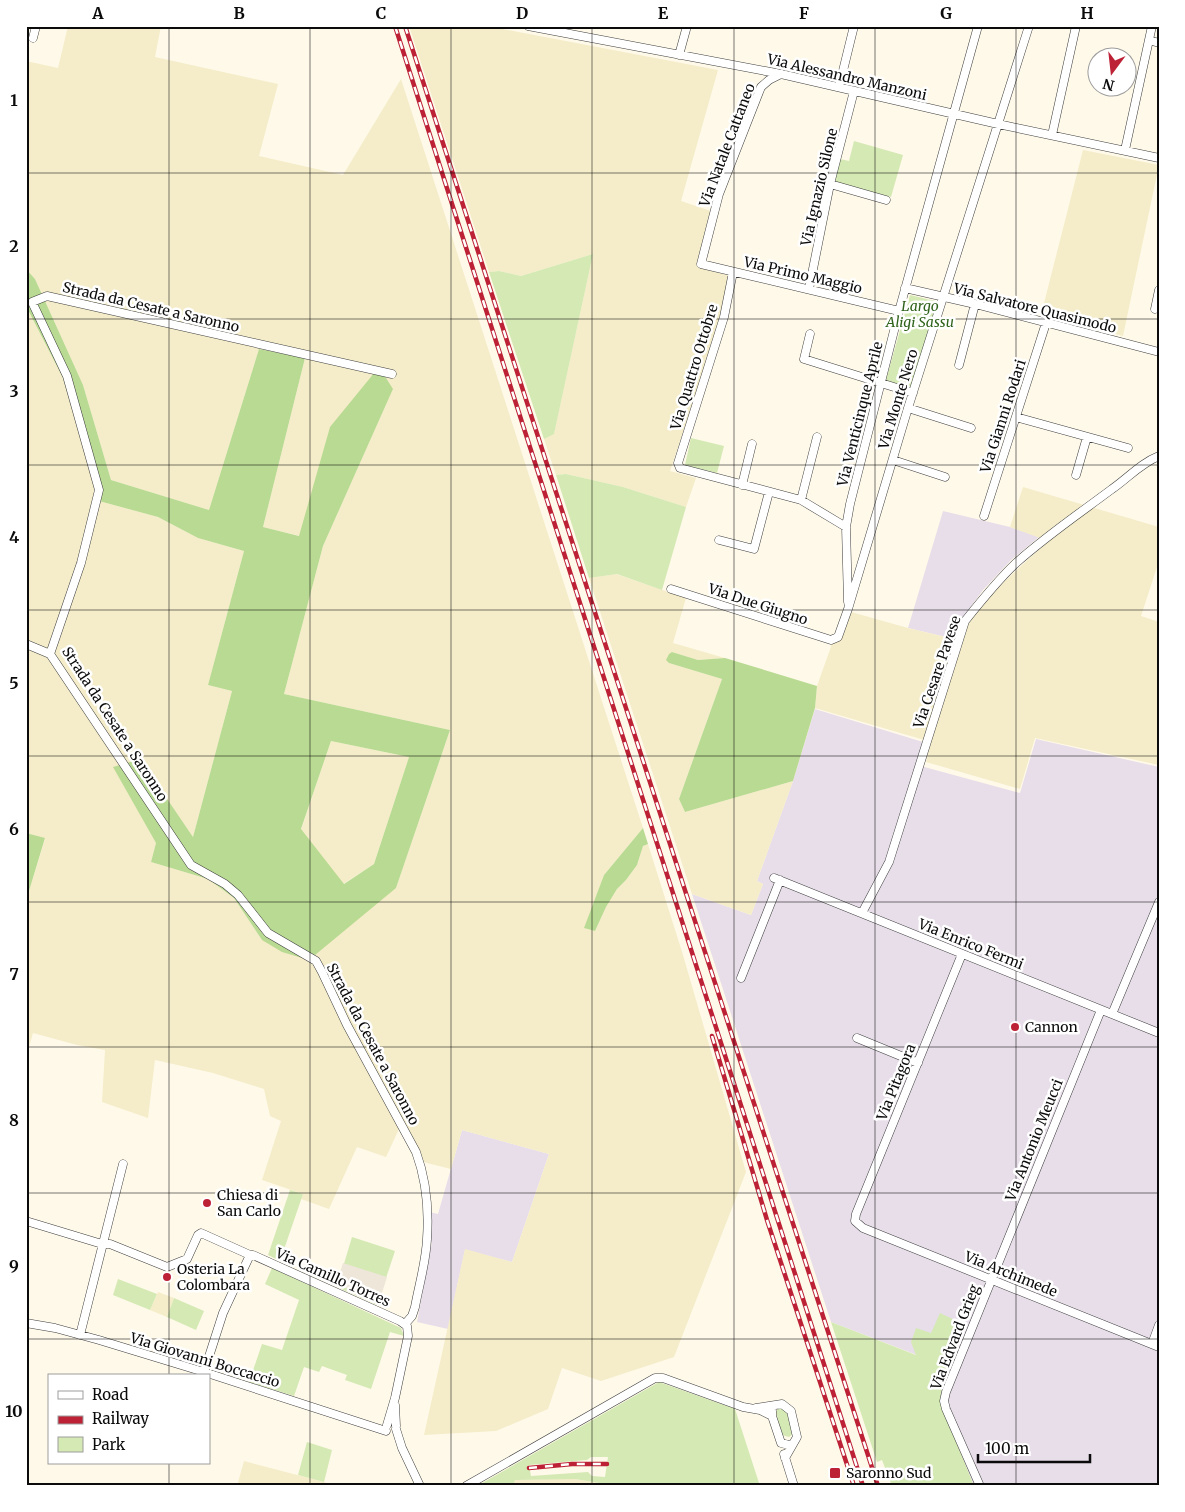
<svg xmlns="http://www.w3.org/2000/svg" width="1185" height="1512" font-family="Merriweather,serif">
<rect width="100%" height="100%" fill="#fff9e9"/>
<path fill="#e8deea" d="M943,511L1010,527L1039,537L1011,560L983,590L961,620L954,639L908,628Z
M815,709L923,742L917,765L1020,793L1036,739L1159,767V1486H974L940,1402L942,1387L953,1359L945,1355L931,1333L917,1355L831,1322L692,894L751,915L763,884L757,881L793,781Z
M462,1130L549,1154L512,1262L465,1250L448,1329L417,1322L432,1242L423,1239L425,1211L438,1214Z"/>
<path fill="#f5edc9" d="M68,26H161L155,57L278,84L259,156L343,175L401,79L643,828L604,875L585,928L595,931L606,907L617,889L626,880L637,865L643,846L648,844L683,955L746,1172L674,1357L601,1381L562,1368L548,1409L496,1431L424,1435L465,1249L512,1262L549,1154L462,1130L451,1169L415,1160L399,1129L386,1157L357,1147L329,1209L301,1199L303,1194L262,1180L281,1121L270,1116L264,1089L213,1073L155,1060L148,1118L102,1102L105,1050L77,1045L33,1033L26,1058V901L45,839L26,833V306L63,378L99,501L158,517L198,538L244,551L208,685L232,691L193,837L140,760L114,767L156,843L151,862L208,879L234,898L262,940L396,888L450,730L284,694L323,546L393,389L330,428L300,536L263,527L305,358L259,349L209,510L111,480L83,385L35,279L26,269V61L58,68Z
M409,26H487L718,70L681,201L711,211L696,265L729,276L721,318L670,471L696,478L686,507L623,487L566,474L556,475L544,439L554,433L593,254L521,276L499,271L489,272Z
M1083,150L1159,165L1123,336L1041,315Z
M1023,487L1159,527V561L1141,616L1159,622V765L1035,738L1020,789L926,762L931,742L815,708L817,686L844,610L908,628L962,641L969,622L989,596L1048,541L1010,527Z
M616,574L686,598L673,643L725,658L698,660L672,652L669,663L722,679L679,799L685,812L793,781L757,881L763,884L751,915L692,894L589,578Z
M331,741L409,757L374,864L343,884L301,830Z
M158,1292L174,1298L167,1317L150,1310Z
M244,1461L324,1482L336,1486H237Z
M549,1479H575L617,1486H513L515,1480Z"/>
<path fill="#d4e9b3" fill-rule="evenodd" d="M854,141L903,155L891,197L834,182L840,159L849,161Z
M593,254L554,434L544,439L489,272L499,271L521,276Z
M910,295L939,302L912,389L886,380Z
M691,438L724,446L717,473L685,465Z
M566,474L623,487L686,507L662,590L617,574L589,578L556,475Z
M290,1190L303,1194L280,1261L268,1255Z
M352,1237L395,1251L377,1305L337,1287Z
M272,1268L401,1328L404,1336L390,1332L371,1389L345,1380L347,1375L322,1366L319,1372L304,1367L294,1396L249,1382L262,1344L282,1350L299,1300L265,1284Z
M118,1279L157,1294L150,1310L113,1295Z
M174,1298L204,1311L196,1330L167,1317Z
M940,1313L959,1322L945,1355L953,1359L942,1387L940,1402L974,1486H892L882,1460L877,1462L831,1322L916,1355L911,1342L916,1328L931,1333Z
M659,1382L735,1409L760,1486H617L575,1479L515,1480L513,1486L495,1484V1486H477ZM591,1457H608L605,1477L592,1476L588,1472L531,1476L529,1465L587,1460Z
M779,1407L787,1409L793,1434L789,1437L782,1435L776,1412Z
M307,1442L332,1450L324,1482L298,1475Z"/>
<path fill="#b9da92" fill-rule="evenodd" d="M26,269L35,279L83,385L111,480L209,510L259,349L305,358L263,527L299,536L330,427L379,367L393,389L323,546L284,694L450,730L396,888L309,960L282,952L262,940L234,898L208,879L151,862L156,843L113,767L140,759L193,837L232,691L208,685L244,551L198,538L158,517L99,501L63,378L26,306ZM331,741L409,757L374,864L344,884L301,829Z
M672,652L698,660L725,658L817,686L815,708L793,781L685,812L679,799L722,679L669,663L666,660L669,654Z
M643,828L648,844L643,846L637,865L626,880L617,889L606,907L595,931L584,928L604,875Z
M26,833L45,838L26,901Z"/>
<path fill="#ede6d9" d="M343,1263L387,1277L380,1299L336,1285Z"/>
<g fill="none" stroke-linecap="round" stroke-linejoin="round">
<defs>
<path id="minor" d="M528,26L781,74L998,124L1159,158
M33,38L36,26
M1149,40L1159,43
M679,55L687,26
M781,74L769,80L761,87L719,194L701,264L899,311
M839,87L854,26
M1052,135L1076,26
M1125,150L1152,26
M830,184L886,200
M733,272L724,317L678,463L680,468L801,500L846,527
M905,288L975,304L1159,352
M809,289L830,184L854,91
M1155,309L1159,290
M810,334L804,359L913,393
M959,365L975,304
M908,408L971,428
M1016,417L1128,448
M893,460L945,477
M1076,475L1087,437
M742,485L752,444
M801,500L817,437
M984,516L1046,323
M719,540L754,549L769,492
M671,589L831,640L838,637L848,609L908,408L1029,26
M848,602L846,527L850,504L899,311L978,26
M26,644L50,654
M50,654L191,865L225,884L238,895L268,933L316,961L322,972L347,1025L416,1152C426,1179 429,1210 427,1239C426,1262 419,1285 415,1307L412,1316L405,1324
M50,654L81,563L99,490L67,376L32,302L47,296L392,374
M774,878L1159,1033
M862,913L889,862L965,621C981,601 997,581 1016,563C1046,536 1080,513 1112,489C1128,478 1141,463 1159,456
M962,954L856,1214L855,1221L863,1228L1159,1347
M741,978L780,880
M1112,1014L1159,902
M857,1038L918,1063
M26,1221L102,1244H110L167,1267L187,1259L198,1235L201,1233L250,1255H253L400,1321L407,1326L408,1336L395,1398L387,1425
M26,1323L55,1328L99,1340L204,1372L386,1431
M80,1335L123,1164
M1152,1344L1159,1325
M204,1372L223,1313L250,1255
M395,1405L396,1426
M756,1408L782,1404L791,1411L797,1437L785,1458
M772,1411V1416L781,1443L789,1445L792,1444
M396,1429L402,1448L420,1486
M784,1454L794,1486
M466,1486L655,1378H663L743,1407L760,1410L772,1416
M980,1486L946,1409L944,1401L946,1392L1101,1010"/>
</defs>
<use href="#minor" stroke="#3e3e3e" stroke-width="9"/>
<use href="#minor" stroke="#fff" stroke-width="8"/>
<defs>
<path id="rail" d="M395,26L863,1486
M405,26L878,1486
M712,1036L767,1220L854,1486
M529,1468L572,1464H607"/>
</defs>
<use href="#rail" stroke="#bd2136" stroke-width="4.5"/>
<use href="#rail" stroke="#fff" stroke-width="2.5" stroke-dasharray="8" stroke-linecap="butt"/>
</g>
<path fill="none" stroke="#0b0b0b" stroke-width="1" stroke-opacity="0.55" d="M169,26V1376M310,26V1486M451,26V1486M592,26V1486M734,26V1486M875,26V1486M1016,26V1486M26,173H1159M26,319H1159M26,465H1159M26,610H1159M26,756H1159M26,902H1159M26,1047H1159M26,1193H1159M26,1339H1159M169,1463V1486"/>
<g fill="#bd2136" stroke="#fff" stroke-width="2">
<circle cx="1015" cy="1027" r="5"/>
<circle cx="207" cy="1203" r="5"/>
<circle cx="167" cy="1277" r="5"/>
<rect x="829" y="1467" width="12" height="12" rx="2.5"/>
</g>
<g text-anchor="middle" dominant-baseline="central" stroke-width="5" stroke-linejoin="round" paint-order="stroke">
<g font-size="14" fill="#0b0b0b" stroke="#fff">
<text transform="translate(847 77) rotate(13)">Via Alessandro Manzoni</text>
<text transform="translate(727 145) rotate(-69)">Via Natale Cattaneo</text>
<text transform="translate(819 187) rotate(-77)">Via Ignazio Silone</text>
<text transform="translate(803 275) rotate(13)">Via Primo Maggio</text>
<text transform="translate(151 307) rotate(13)">Strada da Cesate a Saronno</text>
<text transform="translate(1035 308) rotate(14)">Via Salvatore Quasimodo</text>
<text transform="translate(694 367) rotate(-73)">Via Quattro Ottobre</text>
<text transform="translate(898 399) rotate(-73)">Via Monte Nero</text>
<text transform="translate(860 414) rotate(-76)">Via Venticinque Aprile</text>
<text transform="translate(1003 416) rotate(-72)">Via Gianni Rodari</text>
<text transform="translate(758 604) rotate(18)">Via Due Giugno</text>
<text transform="translate(937 672) rotate(-71)">Via Cesare Pavese</text>
<text transform="translate(115 724) rotate(57)">Strada da Cesate a Saronno</text>
<text transform="translate(971 944) rotate(22)">Via Enrico Fermi</text>
<text transform="translate(373 1044) rotate(62)">Strada da Cesate a Saronno</text>
<text transform="translate(896 1082) rotate(-68)">Via Pitagora</text>
<text transform="translate(1034 1140) rotate(-68)">Via Antonio Meucci</text>
<text transform="translate(1011 1274) rotate(22)">Via Archimede</text>
<text transform="translate(333 1277) rotate(24)">Via Camillo Torres</text>
<text transform="translate(955 1337) rotate(-69)">Via Edvard Grieg</text>
<text transform="translate(205 1360) rotate(17)">Via Giovanni Boccaccio</text>
</g>
<g font-size="14" font-style="italic" fill="#30631b" stroke="#fff">
<text x="920" y="306">Largo<tspan x="920" dy="16">Aligi Sassu</tspan></text>
</g>
<g font-size="14" fill="#0b0b0b" stroke="#fff" text-anchor="start">
<text x="1025" y="1027">Cannon</text>
<text x="217" y="1195">Chiesa di<tspan x="217" dy="16">San Carlo</tspan></text>
<text x="177" y="1269">Osteria La<tspan x="177" dy="16">Colombara</tspan></text>
<text x="846" y="1473">Saronno Sud</text>
</g>
</g>
<rect width="1185" height="1512" fill="none" stroke="#ffffff" stroke-width="55"/>
<rect x="48" y="1374" width="162" height="90" fill="#ffffff" stroke="#9d9d9d"/>
<rect x="58" y="1391" width="25" height="8" fill="#ffffff" stroke="#9d9d9d"/>
<text x="92" y="1400" font-size="15" fill="#0b0b0b">Road</text>
<rect x="58" y="1416" width="25" height="8" fill="#bd2136" stroke="#9d9d9d"/>
<text x="92" y="1424" font-size="15" fill="#0b0b0b">Railway</text>
<rect x="58" y="1437" width="25" height="15" fill="#d4e9b3" stroke="#9d9d9d"/>
<text x="92" y="1450" font-size="15" fill="#0b0b0b">Park</text>
<g transform="translate(1112 72) rotate(195)"><circle r="24" fill="#ffffff" stroke="#9d9d9d"/>
<path d="M0-4L9 19L0 12L-9 19Z" fill="#bd2136"/>
<text y="-8" font-size="14" font-weight="bold" text-anchor="middle" fill="#0b0b0b">N</text>
</g>
<path d="M978 1454v8h112v-8" fill="none" stroke="#0b0b0b" stroke-width="2.5"/>
<text x="985" y="1454" font-size="15" fill="#0b0b0b" stroke="#ffffff" stroke-width="4" paint-order="stroke">100 m</text>
<rect x="28" y="28" width="1130" height="1456" fill="none" stroke="#0b0b0b" stroke-width="2"/>
<g font-size="16" text-anchor="middle" font-weight="bold" fill="#0b0b0b">
<text x="98" y="19">A</text>
<text x="239" y="19">B</text>
<text x="381" y="19">C</text>
<text x="522" y="19">D</text>
<text x="663" y="19">E</text>
<text x="804" y="19">F</text>
<text x="946" y="19">G</text>
<text x="1087" y="19">H</text>
<text x="14" y="106">1</text>
<text x="14" y="252">2</text>
<text x="14" y="397">3</text>
<text x="14" y="543">4</text>
<text x="14" y="689">5</text>
<text x="14" y="835">6</text>
<text x="14" y="980">7</text>
<text x="14" y="1126">8</text>
<text x="14" y="1272">9</text>
<text x="14" y="1417">10</text>
</g>
</svg>
